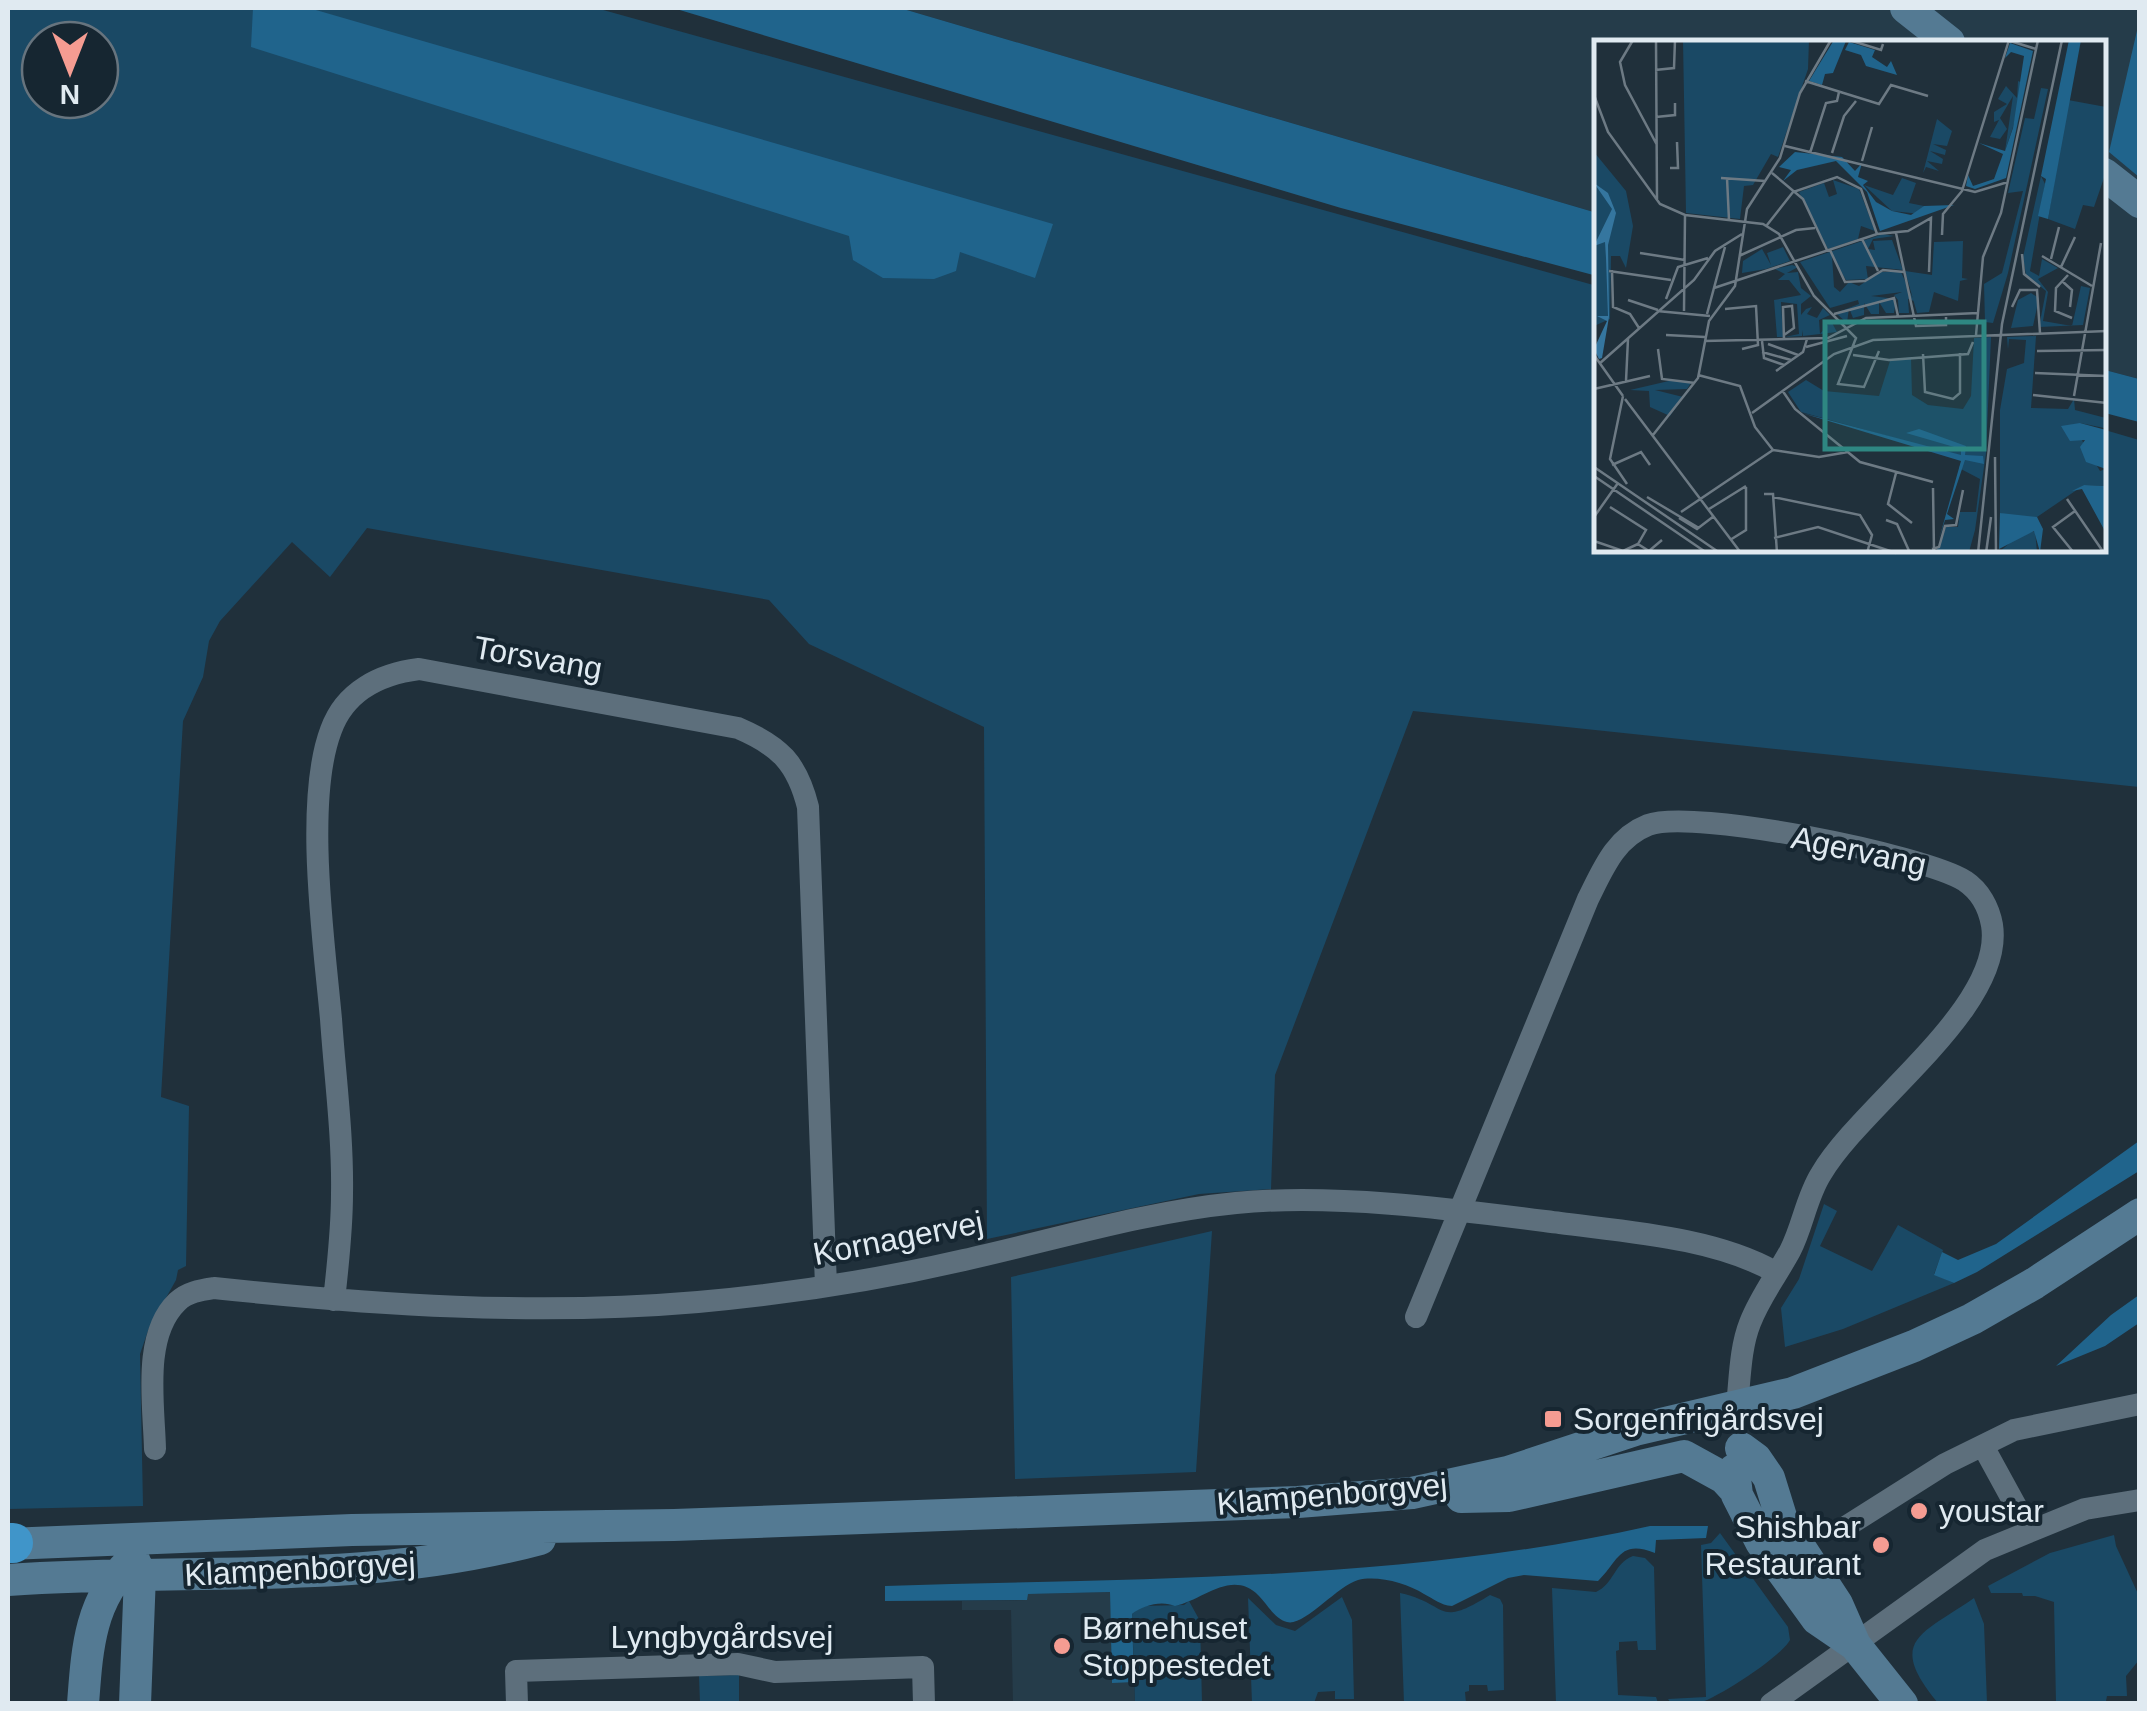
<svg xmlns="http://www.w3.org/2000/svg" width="2147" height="1711" font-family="Arial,sans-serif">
<rect width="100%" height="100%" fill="#20303b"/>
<path fill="#253c4a" d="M900,8H2139V379L2105,370L2104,42H1597V213Z
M1110,1592L1112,1682H1134L1135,1703H1013L1011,1610H962V1601L1026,1600L1027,1594Z"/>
<path fill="#1a4965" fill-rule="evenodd" d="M8,8H596L1597,286V550H2104L2105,430L2139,440V787L1413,711L1275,1075L1271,1189L1199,1194L987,1239L984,727L809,644L769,600L367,528L330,577L292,542L220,621L209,641L203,677L183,721L161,1097L189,1106L186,1266L178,1270L176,1280L149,1328L140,1354L143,1506L8,1509ZM40,40H100V100H40Z
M1824,1204L1837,1211L1820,1246L1872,1271L1898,1225L1943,1250L1934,1274L1954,1283L1843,1329L1785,1347L1781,1308L1799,1279Z
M1212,1231L1196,1472L1015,1479L1011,1277Z
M1720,1533L1788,1627L1790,1640C1781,1657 1715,1700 1696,1704C1688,1705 1679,1703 1671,1703L1668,1699L1706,1697L1701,1545L1711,1543Z
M2114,1535L2116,1546L2139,1596V1660L2126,1676L2127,1696H2107L2106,1701L2056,1703L2054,1602L2035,1596H2023L2022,1593H1991L1988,1586L2050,1553Z
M1633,1556L1645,1558L1654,1567L1656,1650H1638L1637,1641L1619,1642V1650L1616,1651L1618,1695L1656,1697L1658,1703H1556L1552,1588L1596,1592C1614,1584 1614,1563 1633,1556Z
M1400,1593C1450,1604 1435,1629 1490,1595L1500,1599L1503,1605L1504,1690L1488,1691L1487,1685H1469V1691L1465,1692L1466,1703H1404Z
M1342,1597L1352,1620L1354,1699H1335V1691L1318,1692L1314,1703H1252L1248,1598L1276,1625L1295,1631Z
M1974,1598L1984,1624L1987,1703H1938C1886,1640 1921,1635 1974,1598Z
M1189,1601L1200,1621L1202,1703H1135L1132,1614L1142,1606L1184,1605Z
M739,1675V1703H700L699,1676Z"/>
<path fill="#20648c" d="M253,8H309L1053,224L1035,278L960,252L956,271L934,279L883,278L853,260L849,236L251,47Z
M673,8H900L1597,213V276L1341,208Z
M2139,22V177L2109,152Z
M2105,370L2139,379V422L2105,413Z
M2139,1141V1171L1977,1272L1954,1283L1934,1275L1942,1252L1958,1260L1996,1244Z
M2139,1295V1323L2105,1346L2056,1366L2111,1315Z
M1650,1526H1708L1706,1538L1656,1540L1655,1553C1619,1539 1619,1561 1598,1581L1524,1575L1508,1578L1452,1606C1440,1605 1434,1599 1424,1594C1407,1583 1377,1575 1358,1580C1337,1586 1304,1627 1287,1622C1275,1619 1267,1604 1259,1596C1232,1568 1202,1601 1175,1606C1162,1600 1143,1605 1132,1614L1134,1682L1112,1683L1110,1592L1028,1594L1027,1600L885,1601V1586C1139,1578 1401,1582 1650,1526Z"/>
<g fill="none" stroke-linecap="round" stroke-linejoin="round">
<path stroke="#5d6f7c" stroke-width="22" d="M334,1300C338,1265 342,1229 342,1194C343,1136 335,1077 331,1019C324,942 304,801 331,730C345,691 380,674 419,669L738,728C780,746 797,763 808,807L826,1286
M1416,1317L1588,899C1603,869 1615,838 1648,825C1692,808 1924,855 1965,881C1980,891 1989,908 1992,925C2005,1007 1862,1104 1821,1174C1806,1198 1803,1226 1790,1251C1777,1275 1760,1297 1750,1323C1740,1348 1740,1379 1737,1406
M1983,1446L2029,1530
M155,1449C154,1405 142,1336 177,1302C187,1292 201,1290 214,1288C375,1305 536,1316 698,1302C787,1294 877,1280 964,1260C1054,1240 1144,1212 1236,1203C1337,1193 1459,1210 1560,1223C1629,1232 1716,1238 1775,1272
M1847,1526L1945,1464L2014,1430L2140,1404
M517,1704L516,1671L738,1664L775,1672L923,1667L924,1704
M1771,1704L1985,1550L2085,1509L2140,1500"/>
<path stroke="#547a93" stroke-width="32" d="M1906,8L1949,42
M2104,174L2140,202
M1741,1448L1756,1459L1769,1478L1782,1520L1837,1604L1855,1645L1902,1704
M1734,1470L1737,1495L1761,1542L1817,1619L1855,1645
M1461,1497L1509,1496L1684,1456L1724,1478L1735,1490
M8,1544L352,1530L674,1525L1298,1502L1412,1493L1508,1472L1635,1430L1793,1393L1914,1346L1972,1319L2035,1283L2140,1214
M132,1555L140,1575L135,1704
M8,1580C188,1567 362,1587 540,1539
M83,1704C87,1651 89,1601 130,1562"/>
<path stroke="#4095c9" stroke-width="40" d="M8,1543H13"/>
</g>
<g fill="#f59c92" stroke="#162631" stroke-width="4">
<rect x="1543" y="1409" width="20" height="20" rx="5"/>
<circle cx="1919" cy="1511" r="10"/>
<circle cx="1881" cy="1545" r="10"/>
<circle cx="1062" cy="1646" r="10"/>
</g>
<g text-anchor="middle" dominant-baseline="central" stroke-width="8" stroke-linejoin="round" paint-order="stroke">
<g font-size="32" fill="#e0eaf1" stroke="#162631">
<text transform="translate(538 658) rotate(10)">Torsvang</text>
<text transform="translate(1859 851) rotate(12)">Agervang</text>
<text transform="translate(898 1238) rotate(-11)">Kornagervej</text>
<text transform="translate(1332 1494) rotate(-5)">Klampenborgvej</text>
<text transform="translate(300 1569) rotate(-3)">Klampenborgvej</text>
<text x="722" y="1637">Lyngbygårdsvej</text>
</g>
<g font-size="32" fill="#e0eaf1" stroke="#162631" text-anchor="start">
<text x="1573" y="1419">Sorgenfrigårdsvej</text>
<text x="1939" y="1511">youstar</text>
<text x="1861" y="1527" text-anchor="end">Shishbar<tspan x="1861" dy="37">Restaurant</tspan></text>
<text x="1082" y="1628">Børnehuset<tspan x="1082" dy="37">Stoppestedet</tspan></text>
</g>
</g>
<g transform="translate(1594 40)">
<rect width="512" height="512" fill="#20303b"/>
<path d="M89,0H215L214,29L184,117L177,114L159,145L150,146L146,179L92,173ZM424,41L429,43L419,87L411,111L419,56L406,78L413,89L406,99L396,97L405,80L400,82V72L413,64L404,59L412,46L423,58ZM447,48L454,49L414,233L399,283L391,282L390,244L408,233L429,151L414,153L431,78L440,79ZM474,60L512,67V132L500,167L489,165L481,189L454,179ZM343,79L358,91L353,106L339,104L352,110L351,115L336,111L349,119L348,124L333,121L345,131L332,127L329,133ZM0,112L32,151L39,186L32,228L26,216H17L16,279L0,286ZM447,136L451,144L436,231L445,236L448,219L464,228L444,239L454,252L449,281L478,286L487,246L496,248L489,285L445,287L452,251L432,235L429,217ZM308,138L322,143L315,163L330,166L327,174L298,171L270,145L299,155ZM239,140L265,149L281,191L267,186L264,199L234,209L205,152L230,143L235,157L243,154ZM289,194L300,196L279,199L274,209L281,210L279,201L298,200L309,230L272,226L274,239L252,240L238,216L240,247L246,252L255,242L265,246L286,232H307L320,261L314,259L315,273H305L304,260L300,255L308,252L277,256L302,259L300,273H292L285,262V274H277L270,263V275L259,278L255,268L253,283L242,273L265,264L264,260L236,268L206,222ZM369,201L368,238L374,239L366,241L364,261L340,252L335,272L323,273L311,231L338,235L340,202ZM189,207L196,221L172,229L148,233L149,221L168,209L177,225L173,213ZM198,225L204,227L193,233L204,232L207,248L217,256L207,264V275L212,269L218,267L213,274L223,278L229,268L236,275L225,280L226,294L237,281L243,292L209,296L208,290V296L191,297L205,294L203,264L187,262L189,297H183L180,260L207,255L195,240H184L191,234L181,229ZM437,253L445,258L439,286L417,288L424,260ZM442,296L437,368L474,369L480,359L481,370L512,378L510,388L486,383V397L506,431L512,429V446L490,445L443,477L419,478L406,473V370L413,329L430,323L432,300L415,299L414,309L413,297ZM397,297L392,413L381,490L375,512H342L352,487H364L366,472H382L386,439L365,428L369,417L207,372L194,352L212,340L230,351L285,356L296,321L317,317L318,355L334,365L369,369L377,356L380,298ZM79,340L97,343L93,349L61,350L89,357L76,376L56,367L55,351L36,350ZM441,491L443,512L404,513L424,496Z" fill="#1a4965"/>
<path d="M240,0L252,1L239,33L231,34L228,45L215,41ZM475,0H487L454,179L444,176L452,139L447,136ZM255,2L281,10L278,17L293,27L297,21L303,35L272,26L267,15L251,10ZM416,3L439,11L412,138L381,149L372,146L374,135L379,146L400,139L409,114L385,103L411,111L419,88L430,16L417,12L411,18ZM201,112L248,117L261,131L268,123L264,137L274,141L269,145L282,162L298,171L317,175L330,166L360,165L286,191L273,152L242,121L203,130L189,141L197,130L185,127ZM208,373L367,415V409L312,393L325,389L372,406L371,415L389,416L390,424L371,420L353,474L360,479L351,480L345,499L367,421ZM486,383L512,390V429L492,422L486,407L491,400L476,401L467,386ZM490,445L512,446V493L488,449L478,451ZM406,473L443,477L449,489L446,512L440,491L405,509Z" fill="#20648c"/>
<path d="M0,143L14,153L22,173L14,205L15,277L8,318L5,319L0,309L13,281L3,276H14L12,218L11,202L0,206L18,169Z" fill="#35769f"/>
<path fill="none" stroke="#6d7a84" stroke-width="2.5" d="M39,0L26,22L31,45L63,105M62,0L63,160M255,0L287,10L289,4M413,0L442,9M61,30L80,28L81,0M211,41L285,64L297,45L334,56M0,55L14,92L66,164L91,175L169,184L185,194L220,256L262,298L244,344L270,347L285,311M62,77L81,75V63M191,106L381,152L414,142M216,113L232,63L243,61L245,52M238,113L250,76L262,61M268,121L278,87M76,128H84L83,102M178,133L209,159L233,210M127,138L171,141M133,138L135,180M173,185L199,152L243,137L267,149L283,194M302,193L322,286L352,285V277M348,195L349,174L368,151L415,0M268,199L284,231M236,210L251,242L271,241L289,230L310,232M46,213L91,220M428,214L430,234L446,247M145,216L202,190L221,188M448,216L498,246M457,219L465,187M467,227L481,197M18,230L19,267L36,274L45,288M15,231L77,240M474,235L462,248L461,271L478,278M468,241L478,250L476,267M120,248L283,194L314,191L337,178L335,232M72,259L84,227L114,218M34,260L64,270M418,267L426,250H443L446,293M131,269L162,266L164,305L148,309M63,271L116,276M90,271L91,175M113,274L131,207M240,274L300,258L304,276M72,295L111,297M190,295L200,288L198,266L189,267L190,299M382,295L389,217L407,173L444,0M110,301L234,298L272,278L384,273M168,301L170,318L190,325M174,304L204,315M212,307L253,296M64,309L68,339L101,343M443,311L513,310M168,312L197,320M329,314L331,352L359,359L366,353V313M0,315L29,356M259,315L295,320L374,314L379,302M5,324L100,240L121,211L148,194M182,331L209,312L213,299M441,333L513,336M104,335L146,346L161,387L179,410M32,341L34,299M0,349L56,336M188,350L201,369L266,422L339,442M439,355L513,363M29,356L16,419L33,444M480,356L507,203M31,359L147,513M158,373L240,314L279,300L513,291M59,395L104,338L115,281L141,246L153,169L186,118L206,53L237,0M401,417L402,513M18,425L47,412L56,425M0,427L126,513M302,433L294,464L318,483M0,436L113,513M339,448L340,511M170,454H179L183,513M53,457L105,488M179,457L266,475L278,495L273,513M473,459L510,513M16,467L52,490L44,504L55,511L68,500M115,469L152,446M87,472L179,410L225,417L254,412M0,477L24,443M85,478L103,489L120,476M292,480L303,484L316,513M180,498L224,487L302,513M136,500L152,490V447M0,501L29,511L44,504M338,509L345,507L351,486L362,485L369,450M384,513L408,284L468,0M392,513L397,477M480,513L459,487L481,471"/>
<path fill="#2e8782" fill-opacity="0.15" stroke="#2e8782" stroke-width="5" d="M231,282H390V409H231Z"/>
<rect width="512" height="512" fill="none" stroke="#e0eaf1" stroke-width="5"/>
</g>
<rect width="2147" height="1711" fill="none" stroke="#e0eaf1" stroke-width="20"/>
<g transform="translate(70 70) rotate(180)"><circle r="48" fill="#162631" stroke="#67747e" stroke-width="2.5"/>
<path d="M0-8L18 38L0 25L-18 38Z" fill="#f59c92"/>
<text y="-15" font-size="28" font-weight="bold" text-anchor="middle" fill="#e0eaf1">N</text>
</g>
</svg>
